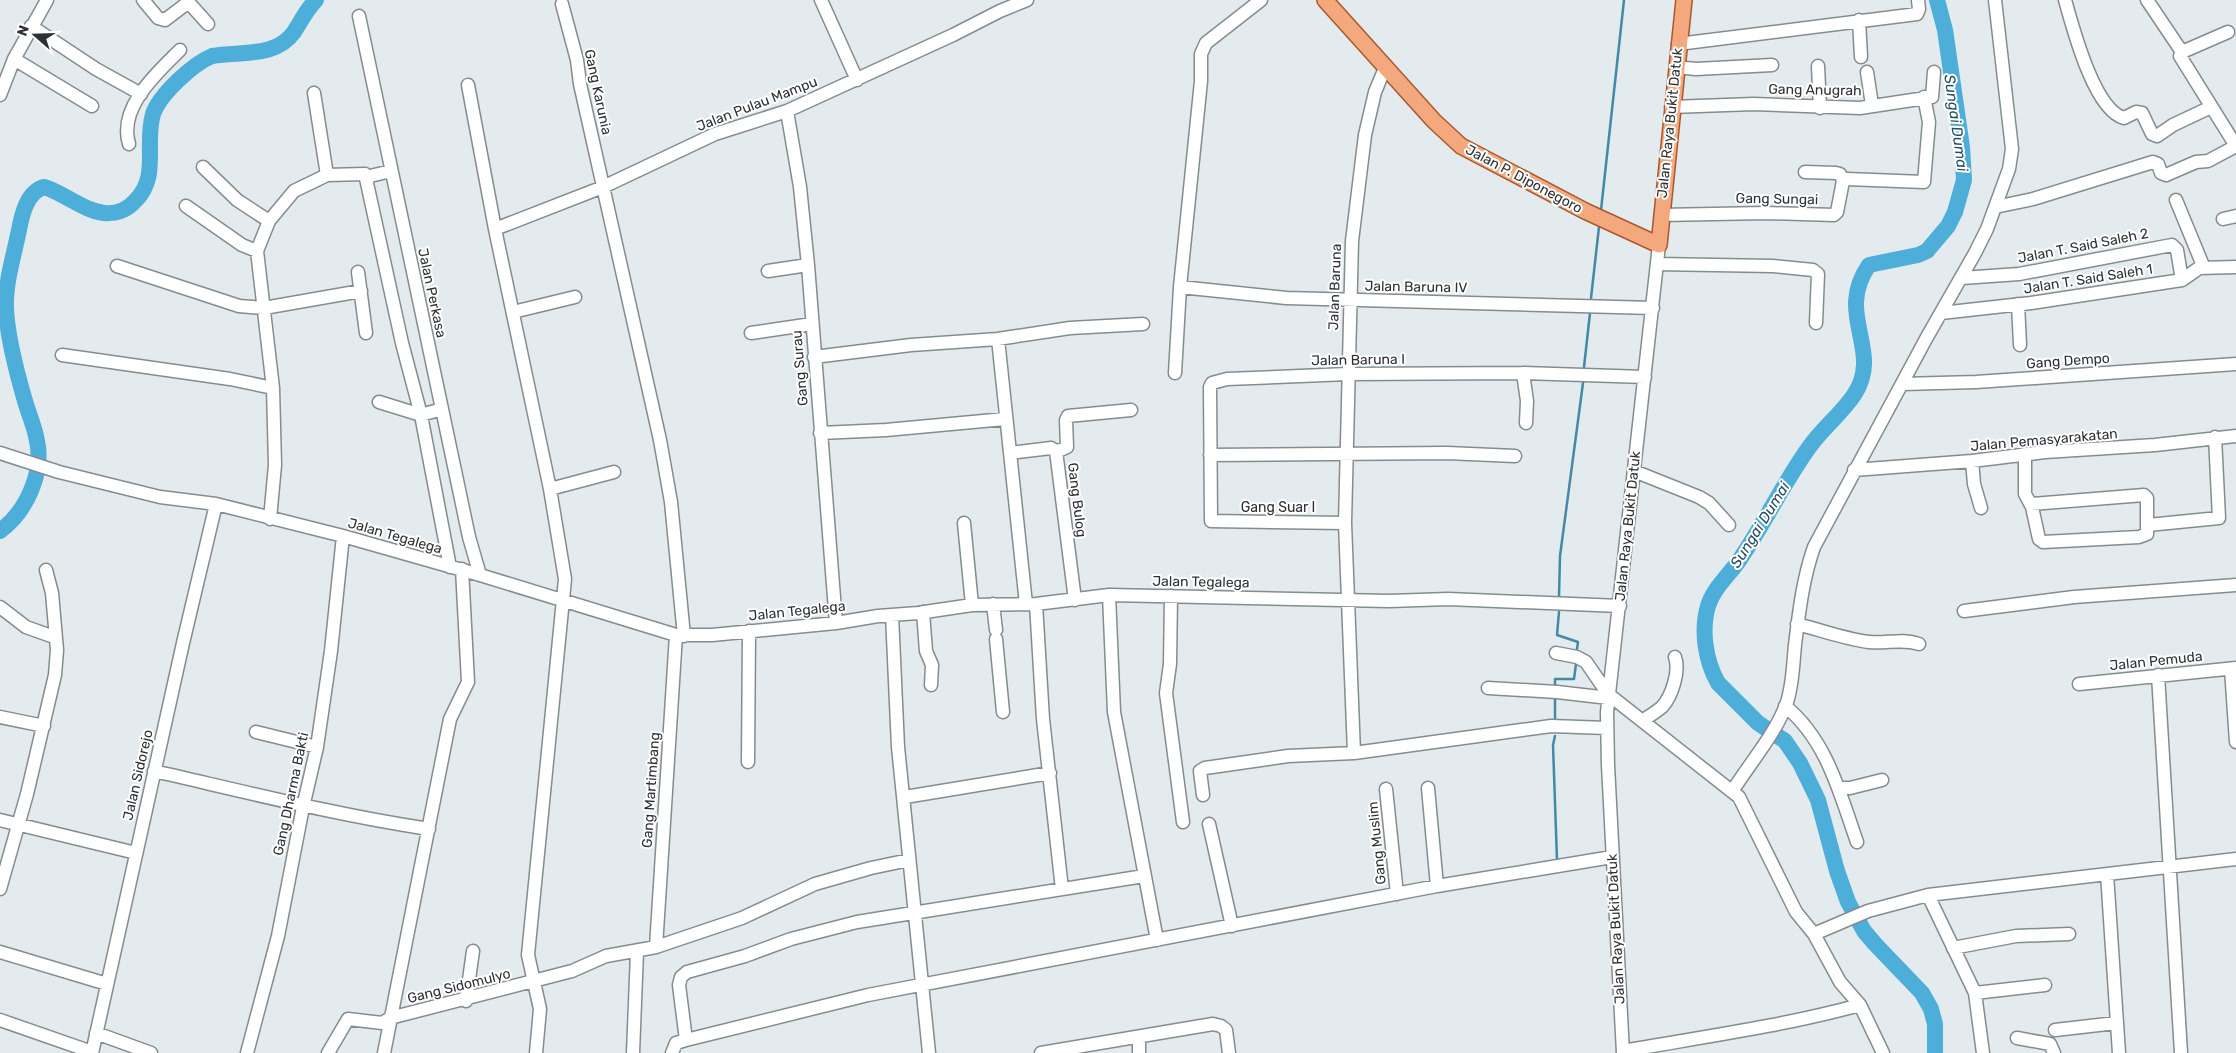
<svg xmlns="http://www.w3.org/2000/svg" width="2236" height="1053" font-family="Rubik,sans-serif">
<rect width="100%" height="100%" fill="#e3ebef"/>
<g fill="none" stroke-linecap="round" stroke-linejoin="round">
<path stroke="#4489a7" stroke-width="2.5" d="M1601,210L1624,0
M1591,298L1599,227
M1584,367L1590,313
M1559,596L1560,556L1583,383
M1559,612L1557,635L1578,642L1577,649
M1555,687V679H1574L1576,664
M1555,695V721
M1555,736L1553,745L1557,860"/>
<path stroke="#4dafd9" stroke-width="16" d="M0,531C26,512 44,473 37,441C35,428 29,415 25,401C18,377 7,334 6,308C5,283 14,255 19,230C22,214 27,192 44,187C64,193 82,210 104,213C116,214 127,210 135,201C160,177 144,145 153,114C160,94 193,64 212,56C241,51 276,58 294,32C302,20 306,10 316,0
M1935,1053V1024L1931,1009L1922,993L1875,944L1864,931L1848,902L1837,871L1818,800L1800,763L1785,741L1758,723L1718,683C1705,660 1701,630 1708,606C1713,589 1728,576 1738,562C1764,525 1783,483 1810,446C1823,428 1841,414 1854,395C1884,350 1834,315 1869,265L1918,255L1927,251L1948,226L1955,212L1964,180L1962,147L1945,30L1937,0"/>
<defs>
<path id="minor" d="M143,0L158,18L165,20L186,4H190L208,24
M821,0L857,80
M2065,0C2073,28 2094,110 2124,118L2136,112L2142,113L2152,134L2157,136L2173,125L2211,107
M2147,0L2182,52L2180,56L2236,146
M562,4L577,60L580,84L660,440L671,502L684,636
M359,16L469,537L480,575
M1859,20L1861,57
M31,26L96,69L141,94
M1678,44L1917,14L1919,9L1918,0
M2182,52L2228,32
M14,59L92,106
M1818,66L1820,108
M1676,67L1696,69L1772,65
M1867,72L1872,105
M468,85L495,229L550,489L565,579L528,955L540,1009L536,1053
M314,93L327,175
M0,95L14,59L47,0
M1671,107L1754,104L1860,108L1932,97L1934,72
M787,111L800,187L808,265L836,623
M129,144C118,107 157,73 180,50
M203,167L237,200L269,221
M1805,172L1836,173L1840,174L1843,181
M366,177L391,171
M2176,200L2204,268
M186,206L242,245L257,251
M1995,207L2033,199L2153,162L2158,164L2161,173L2166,175L2196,162L2208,161L2236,146
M1661,215L1766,213L1834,215L1837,212L1843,181L1847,179L1924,182L1929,122L1924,97
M2223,219L2236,216
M495,229L603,187L715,134L787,111L953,35L1000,11L1027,0
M1657,264L1773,266L1813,270L1818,274L1816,323
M117,266L239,306L264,308L361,291
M768,271L808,265
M358,272L366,333
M1962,278L2019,274L2172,245L2177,250L2182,280
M1180,287L1286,298L1653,308
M2018,304L2020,345
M513,312L575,297
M1941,313L2031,303L2182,280L2199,268L2236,267
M751,333L812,324
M998,339L1026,604
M62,355L230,379L273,388
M814,357L911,345L998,339L1070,328L1143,324
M1175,373L1180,287L1201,81V54L1206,43L1261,0
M1523,373L1527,401L1526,423
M1902,384L1976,382L2236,364
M379,402L421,415L442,409
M820,433L886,430L1005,419
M1056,452L1067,447L1066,420L1068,416L1131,410
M0,453L59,472L160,497L216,504L343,536L480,575L676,635H712L836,623L878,616L918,613L972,605L1036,604L1109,595L1389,601L1448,599L1620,606
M1010,453L1051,448L1056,451L1075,600
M2025,454V494L2032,507L2039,539L2043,542L2139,537L2147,534V498L2144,495L2031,504
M1210,455L1447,453L1515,456
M1972,461L1974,484L1981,508
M1854,470L1972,461L2045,452L2155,445L2236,436
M1634,471L1699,497L1709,503L1729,525
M550,489L614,472
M270,519L275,465L273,388L257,251L269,221L294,191L327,175L365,174L402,343L421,415L450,567
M964,523L972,605
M1345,523L1211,521L1210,387L1212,383L1227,379L1348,374L1523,373L1645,377
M2148,525L2219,518L2215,437
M1109,595L1114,712L1157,940
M1171,596L1170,664L1166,693L1183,822
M993,604L996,630
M1036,604L1043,719L1062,889
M0,607L26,627L54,637
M1964,611L2074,597L2236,585
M923,612L926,651L932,665L931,685
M892,615L898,747L929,1053
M1797,624C1821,630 1845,639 1869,642C1886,644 1902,638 1919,644
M996,639L1003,712
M1556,653L1577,657L1586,662L1608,694L1739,797L1796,912L1814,934L1840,982L1860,1005L1883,1053
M2231,669L2236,742
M2158,675L2181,1053
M2079,684L2236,668
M1488,688L1557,692L1609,698
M1785,706C1827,740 1840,794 1857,842
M0,717L44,726
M1642,721C1648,717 1656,712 1662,707C1672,696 1680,671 1675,657
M256,732L317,747
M1354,753L1345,523L1352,241L1365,135L1375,92L1385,68
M748,762L749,631
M154,771C246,792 336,815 429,829
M1428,788L1437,886
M1838,788H1850L1882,780
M1386,789L1397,894
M1733,790C1750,763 1777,732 1787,702C1793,684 1793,664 1795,645C1799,612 1803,578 1814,547L1927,337L1975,253L1987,229L2009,169L2012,149L1995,0
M1203,795L1200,771L1205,768L1288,756L1354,753L1551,726L1607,728
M905,797L1050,773
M0,820L136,853
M1209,824L1232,926
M2107,874L2119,1053
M0,889L27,794L55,675L57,650L52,593L46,570
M1928,895L1975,993L1983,1053
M1814,934L1868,911L1928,895L2236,859
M656,947L676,635
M1953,948L2016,936L2069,934
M0,952L107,984
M1975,993L2045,985
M466,1001L473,951
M0,1020L92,1052
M2055,1030L2116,1023
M96,1033L151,1053
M1139,1037V1053
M2017,1038L2050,1044L2054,1053
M686,1040L679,985L681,977L687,972L745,956L791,939L857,922L1144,876
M1623,1051C1703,1037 1783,1026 1860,1005
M92,1053L183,643L216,504
M247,1053L278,936L303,807L317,747L331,651L343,536
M328,1053L348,1019L382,1023L390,1018L572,971L606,956L656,947L742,918L815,884L871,868L909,860
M384,1053L450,719L468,682L462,569
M633,1053L637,952
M672,1053L676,1043L686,1040L868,995L1437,886L1612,857
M1041,1053L1213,1024L1221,1026L1226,1030L1229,1053
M1623,1053L1608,765L1607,712L1659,245"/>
<path id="major" d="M1325,0L1434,121L1461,146L1585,211L1659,245L1684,0"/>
</defs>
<use href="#minor" stroke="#848c8f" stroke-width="15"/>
<use href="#major" stroke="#aa592c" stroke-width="18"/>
<use href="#minor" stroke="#fff" stroke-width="12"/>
<use href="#major" stroke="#f4a87e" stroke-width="15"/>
</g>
<g text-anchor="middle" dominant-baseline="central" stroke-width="4" stroke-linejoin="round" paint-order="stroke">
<g font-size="14" fill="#2e3133" stroke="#fff">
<text transform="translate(1815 90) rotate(1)">Gang Anugrah</text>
<text transform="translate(598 92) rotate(78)">Gang Karunia</text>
<text transform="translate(757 104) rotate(-21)">Jalan Pulau Mampu</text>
<text transform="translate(1670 123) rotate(-84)">Jalan Raya Bukit Datuk</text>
<text transform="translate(1524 179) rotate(28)">Jalan P. Diponegoro</text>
<text transform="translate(1777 199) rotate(1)">Gang Sungai</text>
<text transform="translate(2083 246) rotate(-11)">Jalan T. Said Saleh 2</text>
<text transform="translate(2088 279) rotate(-9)">Jalan T. Said Saleh 1</text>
<text transform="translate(1335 287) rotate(-88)">Jalan Baruna</text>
<text transform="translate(1416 287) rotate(1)">Jalan Baruna IV</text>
<text transform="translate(432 293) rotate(78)">Jalan Perkasa</text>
<text transform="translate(1358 360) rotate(-1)">Jalan Baruna I</text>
<text transform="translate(2068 361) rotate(-4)">Gang Dempo</text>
<text transform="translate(800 368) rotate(-95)">Gang Surau</text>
<text transform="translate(2044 440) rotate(-5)">Jalan Pemasyarakatan</text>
<text transform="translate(1077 500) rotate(83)">Gang Bulog</text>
<text x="1278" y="507">Gang Suar I</text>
<text transform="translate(1628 526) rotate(-84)">Jalan Raya Bukit Datuk</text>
<text transform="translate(395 536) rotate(16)">Jalan Tegalega</text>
<text transform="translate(1201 582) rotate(1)">Jalan Tegalega</text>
<text transform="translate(797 611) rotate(-6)">Jalan Tegalega</text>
<text transform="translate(2156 661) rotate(-6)">Jalan Pemuda</text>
<text transform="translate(138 775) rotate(-77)">Jalan Sidorejo</text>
<text transform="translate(651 790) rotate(-86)">Gang Martimbang</text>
<text transform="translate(291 794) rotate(-78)">Gang Dharma Bakti</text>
<text transform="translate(1377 843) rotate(-96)">Gang Muslim</text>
<text transform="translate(1616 929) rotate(-93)">Jalan Raya Bukit Datuk</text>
<text transform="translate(459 986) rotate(-14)">Gang Sidomulyo</text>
</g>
<g font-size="15" font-style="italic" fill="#244e60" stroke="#fff">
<text transform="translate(1956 123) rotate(82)">Sungai Dumai</text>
<text transform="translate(1760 525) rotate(-58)">Sungai Dumai</text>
</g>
</g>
<g transform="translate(35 35) rotate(290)" stroke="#ffffff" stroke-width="4" paint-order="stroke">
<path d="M0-4L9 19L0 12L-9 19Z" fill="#2e3133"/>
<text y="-8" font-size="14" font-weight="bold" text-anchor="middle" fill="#2e3133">N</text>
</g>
</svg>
